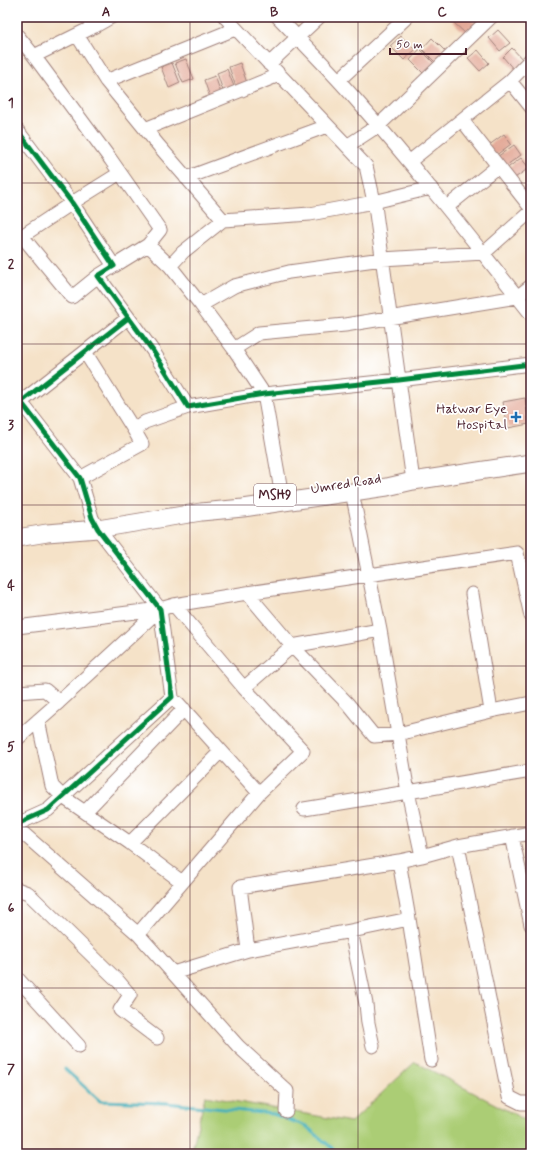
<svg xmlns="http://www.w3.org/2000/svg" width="548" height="1171" font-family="Mynerve,sans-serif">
<rect width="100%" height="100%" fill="#fff"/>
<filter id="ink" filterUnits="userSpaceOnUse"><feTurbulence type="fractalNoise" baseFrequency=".025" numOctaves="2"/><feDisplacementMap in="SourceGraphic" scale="8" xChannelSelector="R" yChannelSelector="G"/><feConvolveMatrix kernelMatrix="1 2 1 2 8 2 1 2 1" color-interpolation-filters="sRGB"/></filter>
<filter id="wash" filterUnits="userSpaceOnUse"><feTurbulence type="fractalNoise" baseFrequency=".012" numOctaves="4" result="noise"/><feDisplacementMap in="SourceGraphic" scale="16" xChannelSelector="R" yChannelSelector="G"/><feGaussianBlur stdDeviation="0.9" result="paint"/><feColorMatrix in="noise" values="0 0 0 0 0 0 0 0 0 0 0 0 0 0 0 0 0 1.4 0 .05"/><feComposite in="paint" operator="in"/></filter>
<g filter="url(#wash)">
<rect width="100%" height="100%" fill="#f5e2c8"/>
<path fill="#abcd75" stroke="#7a7650" d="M415,1062L531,1123V1154H191L205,1096L351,1122Z"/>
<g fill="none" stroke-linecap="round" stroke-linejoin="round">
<path stroke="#40b0bc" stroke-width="3" d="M65,1069L100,1101L166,1103L273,1114L306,1126L339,1154"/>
</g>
<g id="blocks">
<path fill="#e3a997" d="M457,17H469L477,25L467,35L452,21Z
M498,30L510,43L500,51L489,38Z
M401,36L415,50L404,60L390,46Z
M432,38L446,52L436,63L422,49Z
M512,48L524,61L514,70L503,57Z
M420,49L434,63L424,74L410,60Z
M478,50L489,63L480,71L468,58Z
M186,59L194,79L183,83L175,63Z
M172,63L180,83L169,88L161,67Z
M240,63L247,83L236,87L229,67Z
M227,69L235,89L224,94L217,73Z
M215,76L222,96L211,100L204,80Z
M504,134L511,144L495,156L488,146Z
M514,145L521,155L504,167L497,157Z
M521,158L529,168L512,180L505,170Z
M525,398L529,424L508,428L503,402Z"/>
</g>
</g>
<g filter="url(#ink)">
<use href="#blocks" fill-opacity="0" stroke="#a0807a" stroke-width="1"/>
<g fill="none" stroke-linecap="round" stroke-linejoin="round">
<defs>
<path id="minor" d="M87,17L95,26L111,17
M225,17L366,166L375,206L413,481
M278,17C305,45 332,72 357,101C418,170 474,242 531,314
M95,26L34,56L111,160L160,230L148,245
M235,29L106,81L159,146L223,220L183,252L170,266L201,305L234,349L264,394L283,502
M17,35L34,56
M77,35L106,81
M269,64L319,17
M339,80L407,17
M510,81L531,107
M462,120L531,208
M145,129L279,75
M17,130L72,203L114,266L98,276L153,351L188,407L264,394L399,380L531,364
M347,146L379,125L491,17
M409,162L510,81L531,59
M186,178L327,126
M447,207L498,166
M223,220L310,214L374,202L431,188
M114,266L148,245L170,266
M98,276L72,297L22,236L72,203L120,173
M201,305L234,286L289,272L382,259L484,253L531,211
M234,349L259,333L345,325L517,297L531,286
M85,352L134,430
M80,478L142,444L134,430L145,422L188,407
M352,492L380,630L408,792L531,771
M247,593L292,646L348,704L374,736L398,734L491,711L531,703
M472,594L491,711
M17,627L160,609L174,605L247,593L517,553L531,616
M244,688L292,646L380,630
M17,692L45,690L59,702L160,609
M178,703L259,793
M38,720L52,786L63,797L130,843L182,882
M17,739L59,702
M85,812L184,709
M17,824L48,810L172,697L160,609L98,529L92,518L80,478L21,402L128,318
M17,828L138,934L259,793L303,751L244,688L174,605
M512,836L531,925
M130,843L221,751
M458,846L509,1097L521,1103H531
M422,856L458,846L531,833
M17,889L28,893L119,982L130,995L120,1010L157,1038
M409,919L431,1060
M351,931L366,1004L368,1023L373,1046
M138,934L238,1046L287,1091L286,1111
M248,950L240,887L399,861
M173,973L248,950L351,931L409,919L399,861L422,856L408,792L304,809
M17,978L79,1046"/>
<path id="major" d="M17,538L47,533L98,529L201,512L243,508L387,487L413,481L531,463"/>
</defs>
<use href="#minor" stroke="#a0807a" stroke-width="15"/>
<use href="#major" stroke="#a0807a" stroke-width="19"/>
<use href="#minor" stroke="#fff" stroke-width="13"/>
<use href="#major" stroke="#fff" stroke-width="17"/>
<defs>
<path id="cycleway" d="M17,130L72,203L114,266L98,276L153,351L188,407L264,394L399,380L531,364
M17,824L48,810L172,697L160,609L98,529L92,518L80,478L21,402L128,318"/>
</defs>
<use href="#cycleway" stroke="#fff" stroke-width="8"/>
<use href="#cycleway" stroke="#00873e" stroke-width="5"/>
</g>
</g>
<path fill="none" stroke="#4a1f2b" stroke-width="1" stroke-opacity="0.55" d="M190,17V1154M358,17V1154M17,183H531M17,344H531M17,505H531M17,666H531M17,827H531M17,988H531"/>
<path fill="#1f6fb2" stroke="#fff" stroke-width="1.5" d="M514 411h4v4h4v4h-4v4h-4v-4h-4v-4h4z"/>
<g text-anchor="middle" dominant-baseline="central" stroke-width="3.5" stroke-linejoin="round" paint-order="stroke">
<rect fill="#fff" stroke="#80626b" stroke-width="1" x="254" y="484" width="42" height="22" rx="3"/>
<g font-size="13" font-weight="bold" fill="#4a1f2b">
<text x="275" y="495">MSH9</text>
</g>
<g font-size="14" fill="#4a1f2b" stroke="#fff" text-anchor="end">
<text x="507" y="409">Hatwar Eye<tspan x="507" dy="16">Hospital</tspan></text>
</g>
<g font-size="14" fill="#4a1f2b" stroke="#fff">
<text transform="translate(346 484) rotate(-9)">Umred Road</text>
</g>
</g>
<rect width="548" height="1171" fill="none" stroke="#fff" stroke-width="44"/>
<path d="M390 48v6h76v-6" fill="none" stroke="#4a1f2b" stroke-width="2"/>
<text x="396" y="48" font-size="12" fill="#4a1f2b" stroke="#ffffff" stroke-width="3" paint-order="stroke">50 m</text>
<rect x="22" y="22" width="504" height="1127" fill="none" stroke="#4a1f2b" stroke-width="1.5"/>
<g font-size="13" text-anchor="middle" font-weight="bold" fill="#4a1f2b">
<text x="106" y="16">A</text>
<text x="274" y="16">B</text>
<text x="442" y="16">C</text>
<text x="11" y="107">1</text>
<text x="11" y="268">2</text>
<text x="11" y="429">3</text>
<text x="11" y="590">4</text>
<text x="11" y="751">5</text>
<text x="11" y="912">6</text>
<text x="11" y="1073">7</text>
</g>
</svg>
